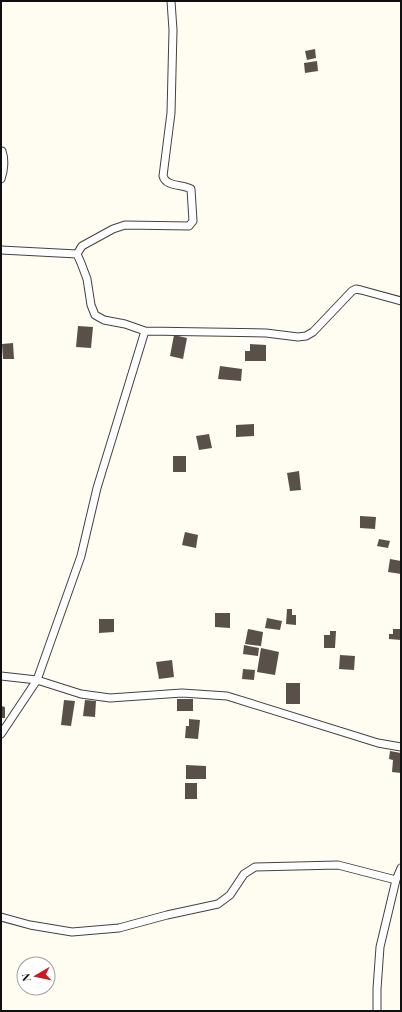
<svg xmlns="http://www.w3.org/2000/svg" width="402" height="1012" font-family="'Playfair Display',serif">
<rect width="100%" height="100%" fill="#fffcf1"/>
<path fill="#59504a" d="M315,49L316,58L307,60L305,51Z
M317,61L318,71L305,73L304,63Z
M78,326L93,327L91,348L76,347Z
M174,335L187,338L183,359L170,356Z
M13,343L14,359H3L2,344Z
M250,344L266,345V361H245V351H250Z
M220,366L242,369L241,381L218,379Z
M254,424V436L236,437V425Z
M209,434L212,448L199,450L196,436Z
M173,456H186V472H173Z
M299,471L301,490L290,491L287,473Z
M360,516L376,517L375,529L360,528Z
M185,532L198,535L196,548L182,545Z
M379,539L390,541L388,548L377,546Z
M390,559L401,561V574L388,572Z
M287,609H292V615H296V625L286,624Z
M215,613H230V628L215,627Z
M267,618L282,621L280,630L265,628Z
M99,619H114V632L99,633Z
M248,629L263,632L261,646L245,644Z
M393,629H401V640L389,639V634H393Z
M330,631H336L335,648H324V635H330Z
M244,645L259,648L258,656L243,654Z
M261,648L279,652L275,675L257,672Z
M340,655L355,656L354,670L339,669Z
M172,660L174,677L159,679L156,662Z
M243,669L255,670L254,680L242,679Z
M286,683H300V704H286Z
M177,699H193V711H177Z
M64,700L75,701L71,726L61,725Z
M85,700L96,701L95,717L83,716Z
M1,706L5,707V718H1Z
M189,719L200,720L198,739L185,738L186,726H189Z
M390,751L401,753V773L392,772L393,760L389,759Z
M186,765L206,766V779H186Z
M185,783H197V799H185Z"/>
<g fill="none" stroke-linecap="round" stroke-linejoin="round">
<defs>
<path id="street" d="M1,151H2C5,159 4,171 1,179
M1,250L77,254L82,246L113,229L125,225L189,226L193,221L191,189C182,184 166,187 163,176L171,113L173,30L171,1
M77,254L81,263L87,279L91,305L95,315L104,320L125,324L145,331L266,333L298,337L306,336L313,332L352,291L356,289L361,290L401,301
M1,676L37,680L81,556L97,488L145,331
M1,734L37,680L81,694L110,698L182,693L227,696L378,743L401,747
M1,917L30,925L72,932L119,928L167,915L218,904L230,895L244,874L255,867L338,865L396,880L401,868
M377,1011V989L380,947L396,880"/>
</defs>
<use href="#street" stroke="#424242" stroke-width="9"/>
<use href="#street" stroke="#fff" stroke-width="7"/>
</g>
<rect width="402" height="1012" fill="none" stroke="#0f0f0f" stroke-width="4"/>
<g transform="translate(36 976) rotate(261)"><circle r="19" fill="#ffffff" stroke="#9f9f9f"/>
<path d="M0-3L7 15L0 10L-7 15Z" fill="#cd1920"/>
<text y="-6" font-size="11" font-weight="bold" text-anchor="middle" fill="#0f0f0f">N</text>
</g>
</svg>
